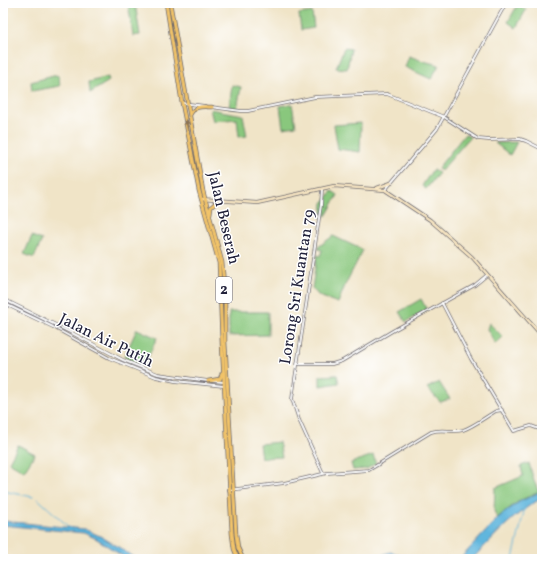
<svg xmlns="http://www.w3.org/2000/svg" width="545" height="562" font-family="Vollkorn,serif">
<rect width="100%" height="100%" fill="#fff"/>
<filter id="ink" filterUnits="userSpaceOnUse"><feTurbulence type="fractalNoise" baseFrequency=".025" numOctaves="2"/><feDisplacementMap in="SourceGraphic" scale="8" xChannelSelector="R" yChannelSelector="G"/><feConvolveMatrix kernelMatrix="1 2 1 2 8 2 1 2 1" color-interpolation-filters="sRGB"/></filter>
<filter id="wash" filterUnits="userSpaceOnUse"><feTurbulence type="fractalNoise" baseFrequency=".012" numOctaves="4" result="noise"/><feDisplacementMap in="SourceGraphic" scale="16" xChannelSelector="R" yChannelSelector="G"/><feGaussianBlur stdDeviation="0.9" result="paint"/><feColorMatrix in="noise" values="0 0 0 0 0 0 0 0 0 0 0 0 0 0 0 0 0 1.4 0 .05"/><feComposite in="paint" operator="in"/></filter>
<g filter="url(#wash)">
<rect width="100%" height="100%" fill="#f0e4c7"/>
<path fill="#89c77d" stroke="#56745c" d="M128,3H135L140,35L133,36Z
M518,4L526,10L516,28L508,22Z
M312,12L314,28L301,30L299,14Z
M344,48L351,49L347,69L336,68Z
M409,56L423,61L439,65L431,79L405,67Z
M57,75L59,77L60,86L32,91L31,82Z
M108,77L109,81L90,93L89,82Z
M232,85L241,87L237,109L229,108Z
M292,104L296,126L283,128L280,106Z
M210,109L243,115L247,136L239,137L237,119L213,121Z
M361,123L360,152L338,149L334,125Z
M465,134L470,137L441,171L438,168Z
M517,142L510,155L495,143Z
M433,169L439,173L426,189L422,186Z
M332,191L338,195L326,216L322,214L323,203Z
M32,236L42,240L34,258L24,254Z
M333,236L363,250L346,283L338,303L319,296L312,288L317,255L320,256L322,250L318,249V247Z
M421,299L427,310L406,322L399,312Z
M229,312H268V335L229,336Z
M489,323L503,337L495,344L487,329Z
M137,329L157,338L144,366L124,357Z
M337,375L339,383L320,386V376Z
M439,382L450,399L440,402L427,388Z
M279,442L282,457L261,458L259,444Z
M18,445L35,454L24,471L9,462Z
M373,455L376,463L367,469L353,470L351,463Z
M529,463L534,481L539,492L519,501L497,518L494,511L495,488L523,476L521,466Z"/>
<path fill="#60b6dd" stroke="#416c8c" d="M542,491V498C513,514 495,536 472,559H460L499,517L519,502Z
M3,521L84,529L100,536L117,546L136,559H127L97,539L84,533L3,525Z
M390,552L420,559H372Z"/>
<g fill="none" stroke-linecap="round" stroke-linejoin="round">
<path stroke="#60b6dd" stroke-width="1" d="M3,491L33,497
M38,499L70,528
M513,559L525,507"/>
</g>
</g>
<g filter="url(#ink)">
<g fill="none" stroke-linecap="round" stroke-linejoin="round">
<defs>
<path id="tertiary" d="M182,103L205,106
M211,107L241,111H248L315,97L387,94L444,117L478,139L489,140L520,139L526,141L542,149
M322,189L321,205L292,399L299,420L323,473
M385,190L437,129L506,3
M3,299L72,333L123,360L158,374L208,381
M3,303L53,327L109,358L156,377L175,381L224,386
M442,303L471,359L514,431L531,426L542,430
M297,364H332L342,361L394,330L475,285L487,275
M212,381L224,382
M229,490L284,483L327,473L369,470L431,432C442,428 452,433 463,430C473,427 487,416 496,411L502,410"/>
<path id="secondary" d="M377,188L391,183
M201,199L257,203L334,186L385,190L430,220L472,257L542,336"/>
<path id="trunk" d="M166,3L182,103L199,191L219,263L222,344L232,534L234,549L238,559
M170,3L203,191L222,262L225,296V342L236,534L238,548L243,559
M190,115C195,105 202,107 212,107
M210,214L211,207L218,201
M208,381L220,379L222,373"/>
</defs>
<use href="#tertiary" stroke="#6a666c" stroke-width="3.5"/>
<use href="#secondary" stroke="#6a666c" stroke-width="4"/>
<use href="#trunk" stroke="#6a666c" stroke-width="4.5"/>
<use href="#tertiary" stroke="#fff" stroke-width="2"/>
<use href="#secondary" stroke="#f9e7c3" stroke-width="2.5"/>
<use href="#trunk" stroke="#f1c369" stroke-width="3"/>
</g>
<defs><path id="oneway-solid" d="M-6-.8H1V-3.2L6.5 0L1 3.2V.8H-6Z"/></defs>
<use fill="#8a7252" href="#oneway-solid" transform="translate(187 125) rotate(-101)"/>
</g>
<g text-anchor="middle" dominant-baseline="central" stroke-width="3" stroke-linejoin="round" paint-order="stroke">
<rect fill="#fff" stroke="#646476" stroke-width="1" x="216" y="277" width="16" height="26" rx="3"/>
<g font-size="15" font-weight="bold" fill="#22223b">
<text x="224" y="290">2</text>
</g>
<g font-size="16" fill="#22223b" stroke="#fff">
<text transform="translate(223 218) rotate(77)">Jalan Beserah</text>
<text transform="translate(298 287) rotate(-81)">Lorong Sri Kuantan 79</text>
<text transform="translate(106 341) rotate(26)">Jalan Air Putih</text>
</g>
</g>
<rect width="545" height="562" fill="none" stroke="#fff" stroke-width="16"/>
</svg>
